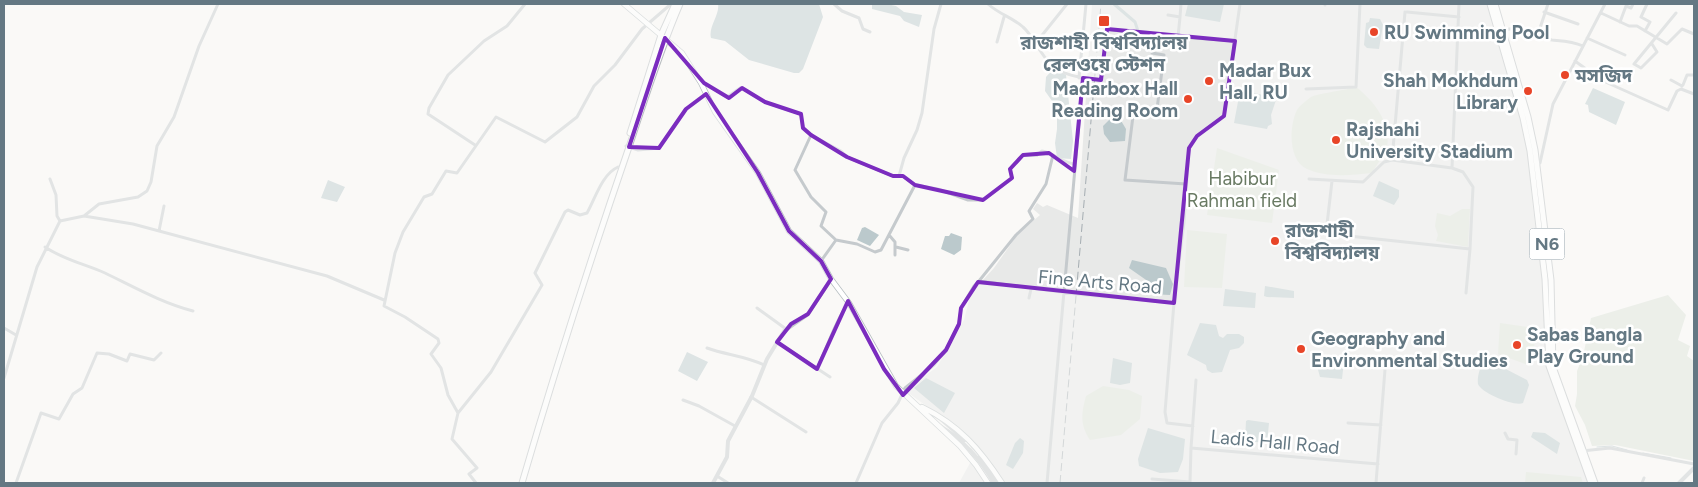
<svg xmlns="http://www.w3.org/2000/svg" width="1698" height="487" font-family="Figtree,'Noto Sans Bengali',sans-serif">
<rect width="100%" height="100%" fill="#faf9f7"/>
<path fill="#e8e9e8" d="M1092,4H1488L1524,125L1528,148L1532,200L1545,304L1546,361L1590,483H959L970,463L971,438L907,392L918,381L937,367L964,320L971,293L994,268L1018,234L1040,215L1033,209L1037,203L1043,207L1047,205L1078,218Z"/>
<path fill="#dce2d8" d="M1356,87C1372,99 1392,123 1387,146C1385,155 1376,165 1372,173C1351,175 1327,178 1307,169C1288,161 1289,126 1297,110C1299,106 1307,100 1311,97C1316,94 1346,90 1356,87Z
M1217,148L1279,170L1272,223L1207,215Z
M1462,209H1470L1468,247L1436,241L1438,235L1435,226L1437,213L1450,216Z
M1187,230L1227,234L1222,288L1184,287Z
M1668,295L1686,315L1678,340L1690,346L1687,356L1694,361V461L1615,445L1592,446L1585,425L1575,406L1577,394V371L1583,356L1591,318Z
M1500,323L1535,328L1534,354L1531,366L1498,354Z
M1103,386L1129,390L1142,396L1140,419L1121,435L1090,440C1080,425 1081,414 1086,396Z
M1526,472L1581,477L1583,483H1525Z"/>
<path fill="#bbc9cc" d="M718,4H819L823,17L803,69L799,73H794L749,60L725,41L711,38C708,27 720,15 718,4Z
M872,4H887L896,6L904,12L922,15L919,27L904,21L900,16L872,9Z
M1188,4H1224L1220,22L1185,16Z
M1370,18L1380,19L1383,25L1379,49L1367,48L1364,45L1366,23L1369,22Z
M1054,68L1066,75L1073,141L1071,159L1057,158L1055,143L1057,129V108L1045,91L1046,77Z
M1593,88L1625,102L1616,125L1589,112L1588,105L1585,104Z
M1240,91L1277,97L1271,115L1272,124L1268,126L1267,129L1234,123Z
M1110,119H1120L1126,129L1125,141L1110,142L1104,134L1103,126Z
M328,180L345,187L337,202L321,198Z
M1379,181L1399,190V197L1394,205L1373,196Z
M865,227L879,235L870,246L857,240L862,228Z
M951,233L962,237L961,250L954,255L941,249L945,236H949Z
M1132,260L1166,268L1173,284L1170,295L1151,294L1149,282L1129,268Z
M1265,286L1294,291V298L1267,297L1264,296Z
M1225,289L1256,293L1255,308L1223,306Z
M1200,323L1216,325L1219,336L1223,338L1227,334H1239L1244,337V343L1239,348L1230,350L1222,372L1212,373L1207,370L1206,365L1187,355Z
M687,352L708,362L697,381L678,371Z
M1113,358L1132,363L1130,383L1120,385L1110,383Z
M1318,358L1344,361L1342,379L1320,377L1317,366Z
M1483,361L1496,364L1527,380L1529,385L1523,403C1515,407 1481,393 1478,384C1477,377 1480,368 1483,361Z
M926,378L955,393L944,413L914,388Z
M1248,420L1269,423L1267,443L1245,441L1246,421Z
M1148,428L1185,439L1183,459L1178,472L1160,473L1139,466L1138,459Z
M1533,432L1545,433L1560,443L1557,454L1531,437Z
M1020,438L1024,441L1023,453L1013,469L1006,465L1015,443Z"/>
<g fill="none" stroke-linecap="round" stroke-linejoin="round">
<path stroke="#bbc9cc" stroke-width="1" d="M1597,447L1612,446L1627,450
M1643,453L1671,458"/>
<path stroke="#bbc9cc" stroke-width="3" d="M1114,4L1135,22L1139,34"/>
<defs>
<path id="secondary" d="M624,4L682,53L701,83L715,112L758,173L789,231L821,261L831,279L849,303L896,386L960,446L976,465L988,483
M922,407C959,425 980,449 1002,483"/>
<path id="primary" d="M630,133L661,35L675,4
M522,483C555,370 591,258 629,147C645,99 660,50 680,4"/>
<path id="trunk" d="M1490,4L1523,118L1530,151L1545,279L1549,366L1591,483
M1495,4L1528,117L1535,150L1551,280L1553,367L1595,483"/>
</defs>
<use href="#secondary" stroke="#b7bec1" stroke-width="6"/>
<use href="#primary" stroke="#b8bdc0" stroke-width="7"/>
<use href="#trunk" stroke="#b8bcbf" stroke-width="7"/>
<path stroke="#c5cacd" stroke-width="3" d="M834,4L842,11L859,18L863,29L870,32
M988,4C999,14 1013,18 1023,27C1030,33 1034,42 1039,49C1055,75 1072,77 1101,80L1107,29L1139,34L1235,41
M1459,4L1452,168L1463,172L1473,187L1470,249
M1325,5V4
M1405,12L1392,160L1452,168
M1407,12L1459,17
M1544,12L1578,24
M1601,13L1629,26H1637L1667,44L1682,29L1694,34
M1168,15L1180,17L1178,37
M1180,17L1181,4
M1620,22L1626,6L1631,8L1633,4
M1502,31C1529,23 1529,37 1552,40C1563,41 1572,41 1583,46
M1645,31L1650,22L1641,17L1647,4
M1538,34L1548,4
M1154,35L1152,53L1164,55L1157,109L1134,108L1125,180L1186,184
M1587,38L1625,55
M997,42L1004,17
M1035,44L1067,4
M1652,44L1657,52L1641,68L1634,64L1676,13
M1575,61L1601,80L1668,110L1677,91L1681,89L1694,94
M1079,78L1086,4
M1671,80L1682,86
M701,83H704L727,97L740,88L743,89L765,102L801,114L803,128L811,135
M1683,85L1687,75H1694
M1306,89L1356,87L1360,4
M475,145L428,114L429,108L448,75L484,41L507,26L525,4
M626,146L638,150L659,148L686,109L706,95
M1535,164L1540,163L1553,104L1605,4
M899,176L904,158L917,130L922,113L934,29L941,4
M1309,179L1363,182L1384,162L1392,160
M84,216L133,224L327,276L384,300
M60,221L84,216L99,204L138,197L147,191L151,182L157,146L174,117L199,46L218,4
M159,231L164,206
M1321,233L1470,249L1466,293
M1326,233L1332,181
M889,235L895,242V255
M836,240L821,226L826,212L811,197L795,170L811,135L841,151L847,157L893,176H903L915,185
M45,247C64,260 85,264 105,273C134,287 162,303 193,311
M896,247L908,250
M821,261L836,240L857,244L875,252L881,250L915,185L938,189L968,200H983L1012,178L1010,169L1023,155H1037L1042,151C1055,153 1062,163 1075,164
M979,281L1016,235L1033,219L1029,211L1046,184L1053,155
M1029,298L1031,289
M1174,303L1165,412L1167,423L1193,426
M757,308L786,329
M4,328L16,335
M777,342L830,377
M707,348C726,355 746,356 764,365
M817,369C827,348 835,321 849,303
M4,378L37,267L60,221L57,216L56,195L50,179
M1196,380L1191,448L1378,464
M751,397L806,432
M683,400L699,406L735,426
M458,413L491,372L542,285L535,273L565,212L568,210L580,215L587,213C595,199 602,174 618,167
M1348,423L1381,425
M1505,433L1508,439L1517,440L1516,454
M1582,451L1610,448L1694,464
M717,476L728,483
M1152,479L1190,482L1191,448
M16,483L41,413L59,419L73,394L82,388L97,353L109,354L127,361L130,354L154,360L161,353
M476,483L469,474L477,468L452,439L458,413L448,395L441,368L431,354L439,343L438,339L405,317L384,306L395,253L403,232L424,197L432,194L446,171L457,173L496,117L545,142L577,117L594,86L615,65L642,29L671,4
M856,483L882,423L898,403L905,388L934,365L946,350L959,324L961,308L974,286L979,281L1076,294L1174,303L1184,222L1189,148L1197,136L1224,116L1240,4
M1047,483L1083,78
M1376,483L1386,357
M1642,483L1644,478"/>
<path stroke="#c5cacd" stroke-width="4" d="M942,420L965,440
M940,426C963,440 981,460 994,483
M980,456L998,483
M713,483L727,457L728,441L752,396L767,359L784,331L808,314L831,279
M1679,483L1694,468"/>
<use href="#secondary" stroke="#fff" stroke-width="4.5"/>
<use href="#primary" stroke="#fff" stroke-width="5"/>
<use href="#trunk" stroke="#fff" stroke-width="5"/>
<path stroke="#a5adb2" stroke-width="1" stroke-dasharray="8 4" stroke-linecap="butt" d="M1060,483L1101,4"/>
</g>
<path d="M0 0H1698V487H0ZM1107,29L1235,41L1224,116L1197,136L1189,148L1174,303L978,282L961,308L959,324L946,350L903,395L884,369L848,301L817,369L777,342L791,324L808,314L831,279L821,261L789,231L758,173L706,94L686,109L659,148L629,147L665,38L704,83L729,98L742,88L765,102L801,114L803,128L811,135L847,157L893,176H903L915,185L983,200L1012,178L1010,169L1023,155L1049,153L1074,171L1083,78L1101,80Z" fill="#faf9f7" fill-opacity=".55" fill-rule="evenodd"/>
<path fill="none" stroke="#7b2cbf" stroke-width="4" stroke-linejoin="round" d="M1107,29L1235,41L1224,116L1197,136L1189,148L1174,303L978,282L961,308L959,324L946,350L903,395L884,369L848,301L817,369L777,342L791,324L808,314L831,279L821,261L789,231L758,173L706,94L686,109L659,148L629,147L665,38L704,83L729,98L742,88L765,102L801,114L803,128L811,135L847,157L893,176H903L915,185L983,200L1012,178L1010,169L1023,155L1049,153L1074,171L1083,78L1101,80Z"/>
<g fill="#e84528" stroke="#fff" stroke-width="2">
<rect x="1098" y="15" width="12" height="12" rx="2.5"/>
<circle cx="1374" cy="32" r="5"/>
<circle cx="1565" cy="75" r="5"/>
<circle cx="1209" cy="81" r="5"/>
<circle cx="1528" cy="91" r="5"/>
<circle cx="1188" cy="99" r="5"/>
<circle cx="1336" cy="140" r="5"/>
<circle cx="1275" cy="241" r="5"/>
<circle cx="1517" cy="345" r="5"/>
<circle cx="1301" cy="349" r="5"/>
</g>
<g text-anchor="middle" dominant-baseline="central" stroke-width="5" stroke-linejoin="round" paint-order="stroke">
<rect fill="#fff" stroke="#92a0a8" stroke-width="1" x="1529.5" y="228.5" width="35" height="31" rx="4"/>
<g font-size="18" font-weight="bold" fill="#647883">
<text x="1547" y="244">N6</text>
</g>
<g font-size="19" font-weight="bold" fill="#647883" stroke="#fff" text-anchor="start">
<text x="1384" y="32">RU Swimming Pool</text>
<text x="1104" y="42" text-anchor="middle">রাজশাহী বিশ্ববিদ্যালয়<tspan x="1104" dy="22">রেলওয়ে স্টেশন</tspan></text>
<text x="1219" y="70">Madar Bux<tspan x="1219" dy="22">Hall, RU</tspan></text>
<text x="1575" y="75">মসজিদ</text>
<text x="1518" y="80" text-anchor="end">Shah Mokhdum<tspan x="1518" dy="22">Library</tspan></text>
<text x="1178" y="88" text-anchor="end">Madarbox Hall<tspan x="1178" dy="22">Reading Room</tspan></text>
<text x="1346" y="129">Rajshahi<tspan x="1346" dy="22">University Stadium</tspan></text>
<text x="1285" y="230">রাজশাহী<tspan x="1285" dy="22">বিশ্ববিদ্যালয়</tspan></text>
<text x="1527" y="334">Sabas Bangla<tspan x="1527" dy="22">Play Ground</tspan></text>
<text x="1311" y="338">Geography and<tspan x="1311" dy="22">Environmental Studies</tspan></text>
</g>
<g font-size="19" fill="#697a63" stroke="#fff">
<text x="1242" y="178">Habibur<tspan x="1242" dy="22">Rahman field</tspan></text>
</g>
<g font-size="19" fill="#647883" stroke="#fff">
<text transform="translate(1100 282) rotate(5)">Fine Arts Road</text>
<text transform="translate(1275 442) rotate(5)">Ladis Hall Road</text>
</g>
</g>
<rect width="1698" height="487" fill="none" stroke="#647883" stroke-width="10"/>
</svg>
